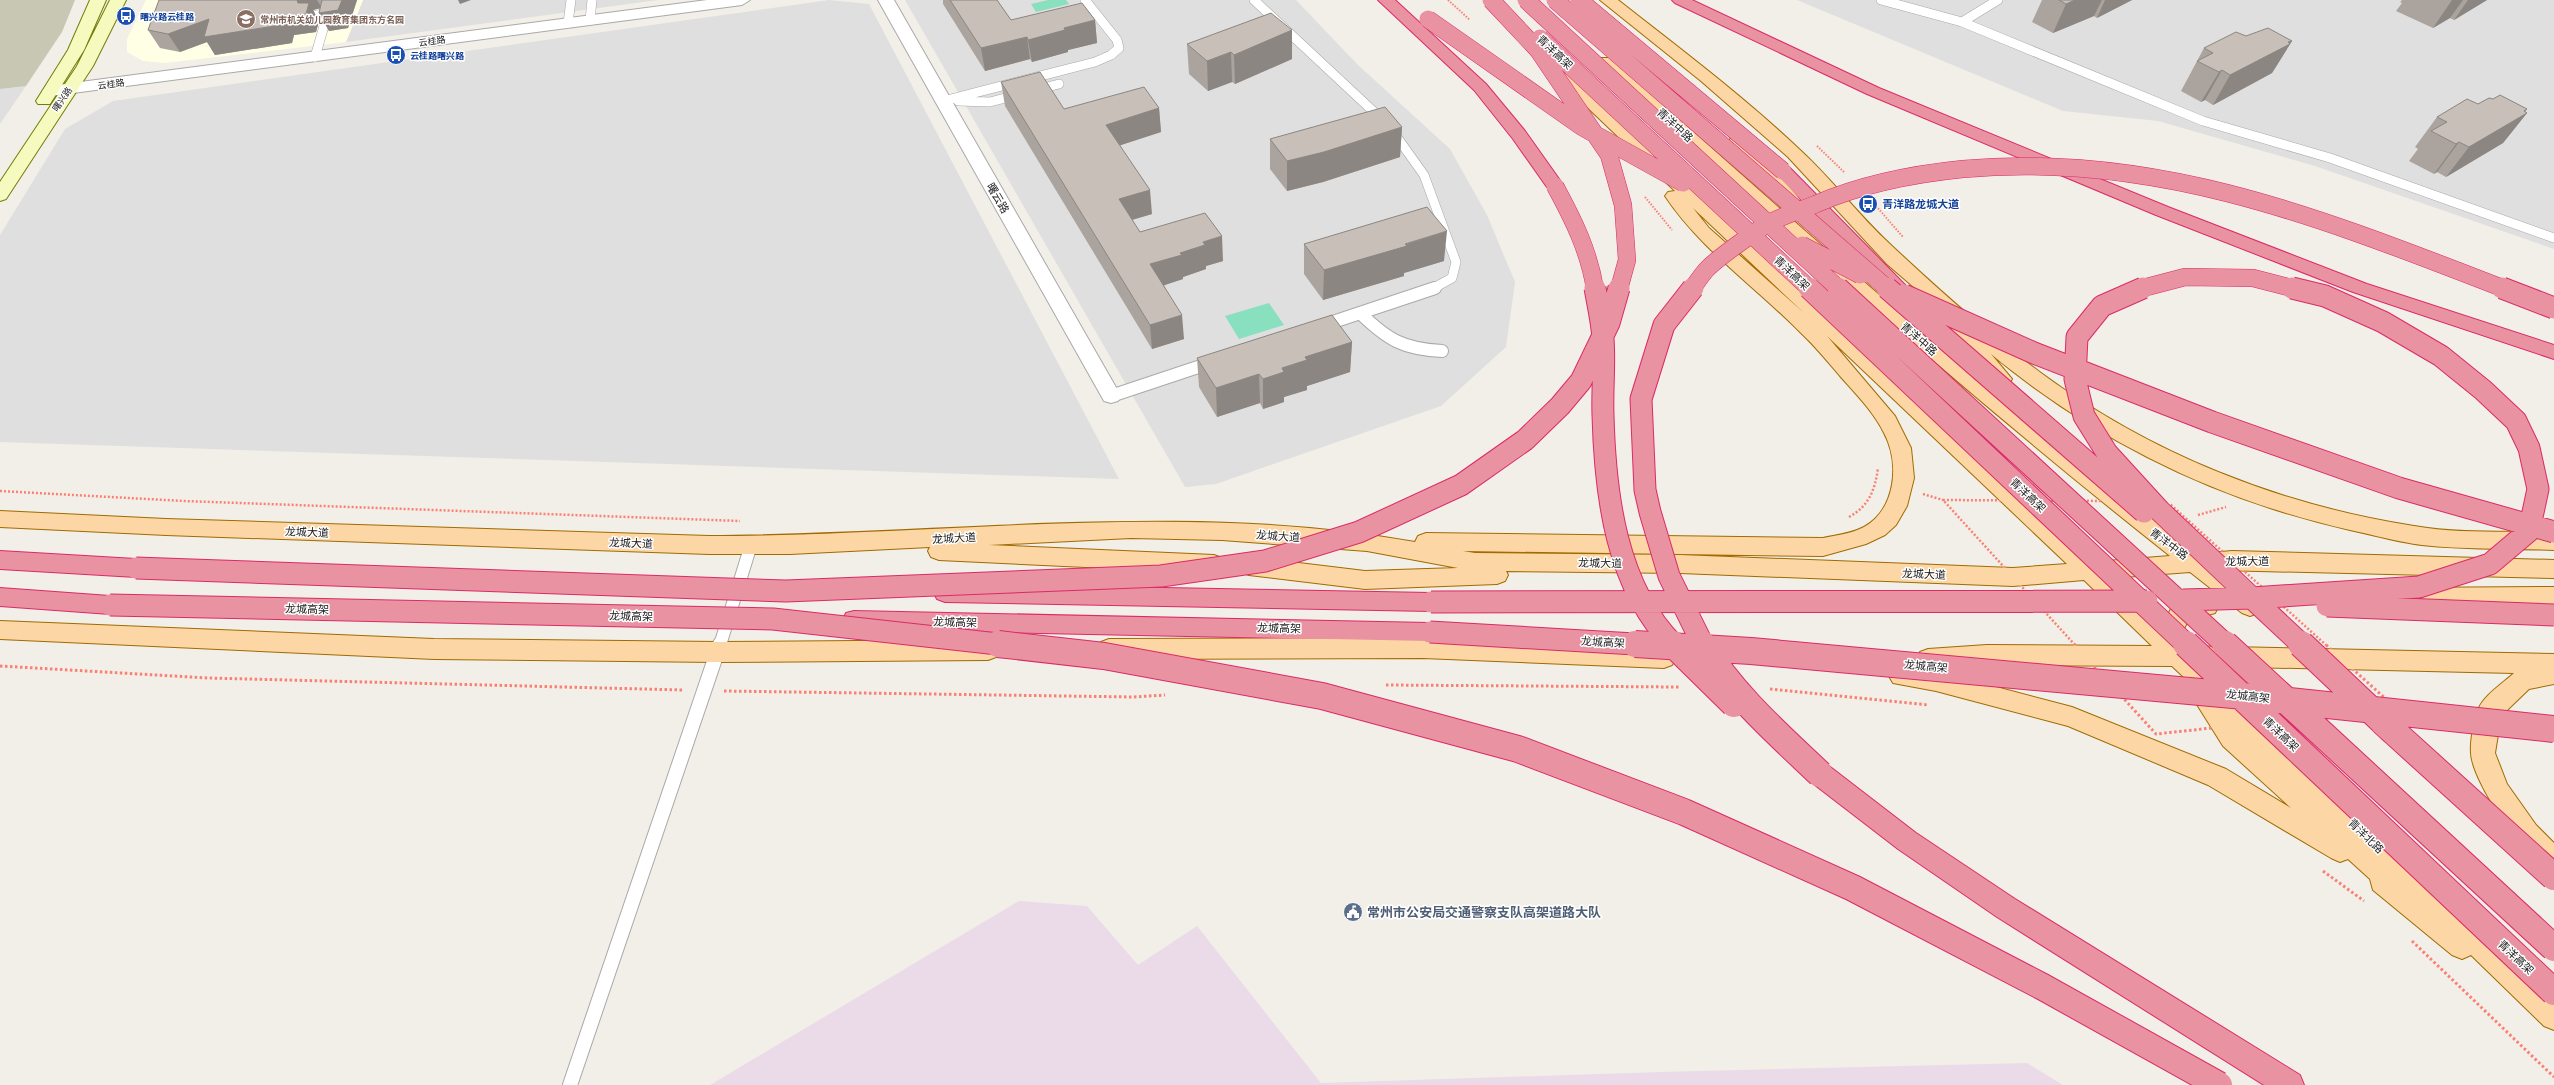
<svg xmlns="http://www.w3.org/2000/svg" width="2554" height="1085" font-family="Quicksand,'Noto Sans SC',sans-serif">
<rect width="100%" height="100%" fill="#f2efe9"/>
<path fill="#e0dfdf" d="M363,0H658L346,42Z
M829,0L869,4L1119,479L0,442V235L65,129L113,101Z
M905,0H1296L1357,64L1450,149L1487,215L1515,282L1506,347L1441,406L1216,484L1185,487Z
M1797,0H2554V249L2315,166L2158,121L2063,111Z
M26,86L0,124V89Z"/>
<path fill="#ebdbe8" d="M1019,901L1087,906L1138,965L1197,926L1321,1083L1659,1072L2027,1063L2063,1085H710Z"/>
<path fill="#ffffe5" d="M146,0H363L346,42L165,63L143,61L127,52V39Z"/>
<path fill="#c7c7b4" d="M0,0H75L62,32L26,86L0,89Z"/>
<path fill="#88e0be" d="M1048,0H1066L1069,4L1036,12L1031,4Z
M1269,303L1284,325L1239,339L1225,316Z"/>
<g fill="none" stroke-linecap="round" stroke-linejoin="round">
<defs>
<path id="lane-far2" d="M1254,0L1389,126L1424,175L1456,262L1452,278L1432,289
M1881,0L1962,22L2203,121L2330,158L2554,238
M311,16L323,14L326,19L315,57
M590,20L592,0
M1962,22L1998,0
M568,23L571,0
M943,101L1095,62L1111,55L1119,48L1117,40L1085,0
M958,101L990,102L1059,84"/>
<path id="lane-far1" d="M1360,313C1388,340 1403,349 1442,351
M1321,326L1435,288
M1111,396L1213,362
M720,645L751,545"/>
<path id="lane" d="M570,1085L720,644"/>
<path id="street" d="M707,0H750L742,5L50,96L42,91L50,86Z
M878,0H894L1121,396L1118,401L1111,403L1104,401Z"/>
<path id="secondary" d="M90,0H106L84,50L50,104H38L36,101L68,50Z
M110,0H126L93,66L6,199L0,201V182L77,66Z"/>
<path id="primary" d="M1600,0H1618C1679,48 1742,95 1799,149C1832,179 1859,216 1892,246C1939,290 1988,334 2041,373C2151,454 2279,505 2414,526C2460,534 2508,531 2554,532V550C2510,548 2466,550 2422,545C2398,542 2374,535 2350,530C2217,500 2096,441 1991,354L2012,379L2009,384L2002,386L1995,384L1947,331L1944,326L1947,321L1952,320L1887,264L1788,157L1701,81Z
M1548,56L1554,58L2094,562L2170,556C1973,400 1785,233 1598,64L1596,61L1598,58H1610L1804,230L1951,357L2199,554L2232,551L2554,560V578L2219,570L2258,601L2261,607L2258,613L2250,616L2242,613L2190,572L2111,578L2162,626L2172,607L2207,598L2215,601L2218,607L2215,613L2188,621L2180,636L2184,646L2554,654V684L2529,689L2501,716L2495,753L2507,784L2536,825L2554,843V873C2527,863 2472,782 2471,753C2470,741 2474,721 2478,710C2483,696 2503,683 2514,673L2204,666L2554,997V1030L2544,1026L2471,955L2462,959L2452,955L2373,890L2370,879L2348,859L2340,862L2331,858L2208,785L2068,726L1936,691L1893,683L1889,676L1893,669L1901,666L1936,671L2072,707L2226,769L2291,808L2223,746L2191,695L2187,688L2190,683L2172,666L1987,665L1928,669L1920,666L1916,659L1920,652L1928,649L1987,645L2152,646L2084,580L2013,586L1680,573L1506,571L1508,575L1505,581L1497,584L1365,589L1249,575L1241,572L1238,566L1241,560L1249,557L1365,571L1458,568L1367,551L1222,540L1131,538L989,545L1214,555L1222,558L1225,564L1222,570L1214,573L939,560L931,557L928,551L930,547L790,554H709L166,535L0,527V511L166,519L709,536C942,536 1185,500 1415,542L1418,536L1426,533L1823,538C1837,535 1851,534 1864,527C1896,509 1900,463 1884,433C1874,412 1855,393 1840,376C1827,361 1815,346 1801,333C1756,287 1701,250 1665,196L1668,192L1675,191L1542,64L1540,61ZM1693,208L1804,313L1709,228ZM1827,336L2067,564L2013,568L1680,555L1475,553L1463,551L1823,556L1866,544L1885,535L1896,525L1907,506L1914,478L1911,448L1895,416Z
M1737,137C1757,142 1783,180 1797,196L1800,200L1797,204H1785L1750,163L1728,142L1731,138Z
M2554,587V605L2393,606L2385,603L2382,597L2385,591L2393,588Z
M0,621L434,639L718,642L988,640L996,643L1000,650L996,657L988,660L718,662L434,659L0,639Z
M1423,638L1664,648L1672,651L1676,658L1672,665L1664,668L1423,658L1109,659L1101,656L1097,649L1101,642L1109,639Z"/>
<path id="highway" d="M1378,0H1395L1486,84L1525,131L1564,186L1561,190H1549L1513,139L1474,90Z
M1672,0H1692L1879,88L2168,207L2367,284L2554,345V359L2353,292L2156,215L1867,94L1675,3Z
M1783,166L1789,167L1912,292L1914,296L1912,300L1905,302L1898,300L1777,175L1774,171L1777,167Z
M0,551L136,559L144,562L147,568L144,574L136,577L0,569Z
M945,584L1431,593L1439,596L1442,602L1439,608L1431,611L945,602L937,599L934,593L937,587Z
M0,588L110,596L118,599L121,605L118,611L110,614L0,606Z
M854,611L1430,623L1438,625L1442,632L1438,639L1430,641L854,629L846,627L843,620L846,613Z
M1820,763L1829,766L1916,833L2015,899L2300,1075L2304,1085H2264L1997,917L1898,849L1811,782L1808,774L1811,766Z"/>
</defs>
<use href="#lane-far2" stroke="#a9a9a9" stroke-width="10"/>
<use href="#lane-far1" stroke="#a9a9a9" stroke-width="14"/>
<use href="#lane" stroke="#a9a9a9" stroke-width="16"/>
<use href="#street" stroke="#a9a9a9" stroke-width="2"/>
<use href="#secondary" stroke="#707d05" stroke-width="2"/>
<use href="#primary" stroke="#a06b00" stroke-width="2"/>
<use href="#highway" stroke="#dc2a67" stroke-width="2"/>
<path stroke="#fa8072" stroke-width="2" stroke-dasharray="1.5 1.5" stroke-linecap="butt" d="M1448,0L1470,20
M1817,146L1844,172
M1645,197L1672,230
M1876,206L1903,237"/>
<path stroke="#fa8072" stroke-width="2.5" stroke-dasharray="2 2" stroke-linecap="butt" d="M0,491L184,501L740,521
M1923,494L1943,500
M2198,515L2226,507
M1849,517C1869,506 1875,490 1878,468
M2075,645L1943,500L2113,501L2171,505L2326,645"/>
<path stroke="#fa8072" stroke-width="3" stroke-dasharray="2.5 2.5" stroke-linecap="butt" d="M2074,644L2156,734L2249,724L2387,700L2325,644
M0,666L208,678L683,690
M1386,685L1679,687
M1770,689L1928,705
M724,691L1133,697L1165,695
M2323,871L2364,901
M2412,941L2554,1077"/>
<use href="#lane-far2" stroke="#fff" stroke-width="9"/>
<use href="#lane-far1" stroke="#fff" stroke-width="12"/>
<use href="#lane" stroke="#fff" stroke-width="14"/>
<use href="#street" fill="#fff" fill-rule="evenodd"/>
<use href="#secondary" fill="#f7fabf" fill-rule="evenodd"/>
<use href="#primary" fill="#fcd6a4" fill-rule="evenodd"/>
<use href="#highway" fill="#e892a2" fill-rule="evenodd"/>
<defs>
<path id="highway-bridge-far2" d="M1491,0L1538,50L1609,155L1623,205L1627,260L1619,289
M1526,0L1839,289
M1555,0L1888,289
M1579,0L1783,171
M1428,19L1582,127L1683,183
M1540,38L1810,289
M1555,186C1573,219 1589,251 1595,289
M1802,245L1860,275
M1692,289C1697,282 1702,274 1708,268C1718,258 1758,229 1771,222C1785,215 1801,210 1816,204C1862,184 1913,174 1963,169C2158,151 2326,220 2505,289
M2139,289L2185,277L2253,278L2296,289"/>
<path id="highway-bridge-far1" d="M1595,288C1598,305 1602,322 1603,339C1605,364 1602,390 1603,415C1605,494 1616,587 1674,645
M1693,288L1664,325L1641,399L1645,490L1650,512L1669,576L1703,645
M1809,288L2187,645
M1838,288L2226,645
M1887,288L2144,512
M2143,288L2102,306L2077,337L2075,379L2084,416L2107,453L2160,511L2252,598
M2502,288L2554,308
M1904,295L2034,353L2212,422L2399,488L2554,532
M136,568L786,591L1161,576L1265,561L1359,532L1461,485L1525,440L1560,406L1581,381L1609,323L1619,288
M2252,598L2302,645
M2252,598L2419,587L2490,564L2529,531L2538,489L2529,448L2516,421L2483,390L2441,356L2383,322L2325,296L2292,288
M2183,600L2252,598
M1431,602L2147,601
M110,605L773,619L1007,645
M2327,606L2554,615
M1430,632L1652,645"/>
<path id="highway-bridge" d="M998,644L1104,656L1322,696L1518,749L1684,812L1853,888L2043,987L2219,1085
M1635,644L1751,651L2244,696
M1673,644L1734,704
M1702,644C1733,695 1778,734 1820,774
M2186,644L2554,992
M2225,644L2554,948
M2301,644L2394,732
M2280,700L2554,729
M2383,722L2554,877"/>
</defs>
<use href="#highway-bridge-far2" stroke="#dc2a67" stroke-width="18" stroke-linecap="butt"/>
<use href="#highway-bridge-far1" stroke="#dc2a67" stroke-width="23" stroke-linecap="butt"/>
<use href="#highway-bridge" stroke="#dc2a67" stroke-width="28" stroke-linecap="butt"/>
<use href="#highway-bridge-far2" stroke="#e892a2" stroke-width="17"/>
<use href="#highway-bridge-far1" stroke="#e892a2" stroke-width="21"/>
<use href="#highway-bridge" stroke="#e892a2" stroke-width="26"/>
</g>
<path fill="#aba49e" d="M159,0H357L348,28L329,31L319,13L320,8L313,10L319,21L316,32L294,35L292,43L215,55L207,42L180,52L160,48L148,30Z
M943,0H997L1011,20H1095L1097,43L1068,50V52L1032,62L1030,59L985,71L943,4Z
M2042,0H2132L2097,18L2094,16L2053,33L2032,22Z
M2402,0H2487L2454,20L2450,18L2433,28L2396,11L2402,3L2400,2Z
M1292,30V59L1235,84L1232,82L1208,91L1189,74L1187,44Z
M2246,36L2292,41L2272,73L2213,105L2205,100L2201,102L2181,91L2204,48Z
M1001,82L1064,109L1159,108L1161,132L1120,145L1152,214L1132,220L1140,232L1223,261L1206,266V269L1183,277V279L1164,285L1184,339L1152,349L1005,106Z
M2493,99L2527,109L2525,112L2527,113L2503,143L2446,177L2437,172L2434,174L2409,161L2418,149L2415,147L2437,117Z
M1402,127L1400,157L1323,182L1287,191L1270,169V139Z
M1304,244L1444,261L1404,273V276L1323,300L1304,274Z
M1352,342L1350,372L1307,386V390L1284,397V402L1263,409L1260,403L1217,417L1199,387L1197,358Z"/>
<path fill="#8b8681" d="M297,0H317L322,8L313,10L319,21L316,32L294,35L292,43L215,55L207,42L180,52L168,34L209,19L283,17Z
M342,0H357L348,28L329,31L319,13Z
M458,0H471L460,4Z
M2075,0H2102L2094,16L2053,33L2066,4Z
M2105,0H2132L2097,18Z
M2452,0H2463L2450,18L2433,28Z
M2468,0H2487L2454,20Z
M1095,20L1097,43L1068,50V52L1032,62L1028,40L1064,28Z
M1292,30V59L1235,84L1234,55Z
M1027,37L1030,59L985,71L981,48Z
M2292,41L2272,73L2213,105L2230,75Z
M1231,52L1232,82L1208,91L1207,61Z
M2222,70L2205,100L2201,102L2219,72Z
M1159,108L1161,132L1109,149L1106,125Z
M2527,109L2522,115L2527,113L2503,143L2446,177L2469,147Z
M1402,127L1400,157L1323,182L1287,191V161Z
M2459,142L2437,172L2434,174L2456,144Z
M1150,190L1152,214L1121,223L1119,199Z
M1447,231L1444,261L1404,273V276L1323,300L1324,270Z
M1222,236L1223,261L1206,266V269L1183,277V279L1153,289L1150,264L1180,253L1203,242Z
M1182,315L1184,339L1152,349L1150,325Z
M1352,342L1350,372L1307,386V390L1284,397V402L1263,409V379L1282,368L1305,357Z
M1259,374L1260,403L1217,417L1216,388Z"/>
<path fill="#c7bfb8" stroke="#8b8681" d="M159,0H297L298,3H309L306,14L283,17L281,25L204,37L209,19L168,34L148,30Z
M322,0H342L338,10L319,13Z
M950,0H997L1011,20L1082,3L1095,20L1064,28L1065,30L1028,40L1027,37L981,48Z
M2059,0H2075L2066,4Z
M1271,13L1292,30L1234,55L1231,52L1207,61L1187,44Z
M2268,28L2292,41L2288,42L2290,44L2230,75L2222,70L2219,72L2197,61L2213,53L2204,48L2236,32L2246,36Z
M1040,72L1064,109L1144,87L1159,108L1106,125L1150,190L1119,199L1140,232L1205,213L1222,236L1203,242L1205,245L1180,253L1182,255L1150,264L1182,315L1150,325L1001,82Z
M2500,95L2527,109L2524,111L2527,113L2469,147L2459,142L2456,144L2431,131L2447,122L2437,117L2467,99L2478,104L2489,98L2493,99Z
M1385,107L1402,127L1324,152L1287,161L1270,139Z
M1427,207L1447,231L1405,244L1407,246L1324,270L1304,244Z
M1332,315L1352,342L1305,357L1307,360L1282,368L1284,372L1263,379L1259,374L1216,388L1197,358Z"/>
<defs>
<symbol id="bus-disc" viewBox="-11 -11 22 22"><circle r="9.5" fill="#1a4fb4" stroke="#fff"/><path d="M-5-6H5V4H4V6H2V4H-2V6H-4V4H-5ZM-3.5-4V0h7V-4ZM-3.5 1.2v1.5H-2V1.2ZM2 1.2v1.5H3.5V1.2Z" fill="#fff"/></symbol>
<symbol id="school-disc" viewBox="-11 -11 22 22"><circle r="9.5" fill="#8d6e63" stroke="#fff"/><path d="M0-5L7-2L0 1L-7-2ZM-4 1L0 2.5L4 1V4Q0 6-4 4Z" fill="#fff"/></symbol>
<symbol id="civic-disc" viewBox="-11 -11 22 22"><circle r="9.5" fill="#5c6f8a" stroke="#fff"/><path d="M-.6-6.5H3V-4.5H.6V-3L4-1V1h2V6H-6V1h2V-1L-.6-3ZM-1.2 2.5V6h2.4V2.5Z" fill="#fff"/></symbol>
</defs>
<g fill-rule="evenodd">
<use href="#bus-disc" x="115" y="5" width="22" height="22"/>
<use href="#school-disc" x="235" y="8" width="22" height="22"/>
<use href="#bus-disc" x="385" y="44" width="22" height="22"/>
<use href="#bus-disc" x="1857" y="193" width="22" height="22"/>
<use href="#civic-disc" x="1342" y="901" width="22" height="22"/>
</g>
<g text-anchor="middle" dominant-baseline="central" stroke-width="3" stroke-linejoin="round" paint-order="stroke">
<g font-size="9" font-weight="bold" fill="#164399" stroke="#fff" text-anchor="start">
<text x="140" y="16">曙兴路云桂路</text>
<text x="410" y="55">云桂路曙兴路</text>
</g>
<g font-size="9" font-weight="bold" fill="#785e54" stroke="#fff" text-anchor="start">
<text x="260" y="19">常州市机关幼儿园教育集团东方名园</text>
</g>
<g font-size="9" fill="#222" stroke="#fff">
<text transform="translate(432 41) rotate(-8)">云桂路</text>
<text transform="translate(111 84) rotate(-8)">云桂路</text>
<text transform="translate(62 99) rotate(-56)">曙兴路</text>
</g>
<g font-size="11" fill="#222" stroke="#fff">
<text transform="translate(1555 52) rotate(43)">青洋高架</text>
<text transform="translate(1675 125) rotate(42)">青洋中路</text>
<text transform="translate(998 198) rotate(60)">曙云路</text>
<text transform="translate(1792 273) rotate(43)">青洋高架</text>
<text transform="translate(1919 339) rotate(41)">青洋中路</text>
<text transform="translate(2028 495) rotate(43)">青洋高架</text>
<text transform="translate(307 532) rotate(2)">龙城大道</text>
<text transform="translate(1278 536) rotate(4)">龙城大道</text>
<text transform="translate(954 538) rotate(-3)">龙城大道</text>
<text transform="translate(631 543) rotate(2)">龙城大道</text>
<text transform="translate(2169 544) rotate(37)">青洋中路</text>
<text x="2247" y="561">龙城大道</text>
<text transform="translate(1600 563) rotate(1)">龙城大道</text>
<text transform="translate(1924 574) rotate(2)">龙城大道</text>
<text transform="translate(307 609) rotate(1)">龙城高架</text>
<text transform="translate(631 616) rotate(1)">龙城高架</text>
<text transform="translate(955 622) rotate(1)">龙城高架</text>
<text transform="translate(1279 628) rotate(1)">龙城高架</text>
<text transform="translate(1603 642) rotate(3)">龙城高架</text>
<text transform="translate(1926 666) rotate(5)">龙城高架</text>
<text transform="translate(2248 696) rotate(6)">龙城高架</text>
<text transform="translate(2281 734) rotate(43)">青洋高架</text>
<text transform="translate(2366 836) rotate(44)">青洋北路</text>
<text transform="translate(2516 957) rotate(43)">青洋高架</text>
</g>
<g font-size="11" font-weight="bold" fill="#164399" stroke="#fff" text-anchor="start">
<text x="1882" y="204">青洋路龙城大道</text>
</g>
<g font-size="13" font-weight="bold" fill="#4e5e75" stroke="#fff" text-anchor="start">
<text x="1367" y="912">常州市公安局交通警察支队高架道路大队</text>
</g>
</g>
</svg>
